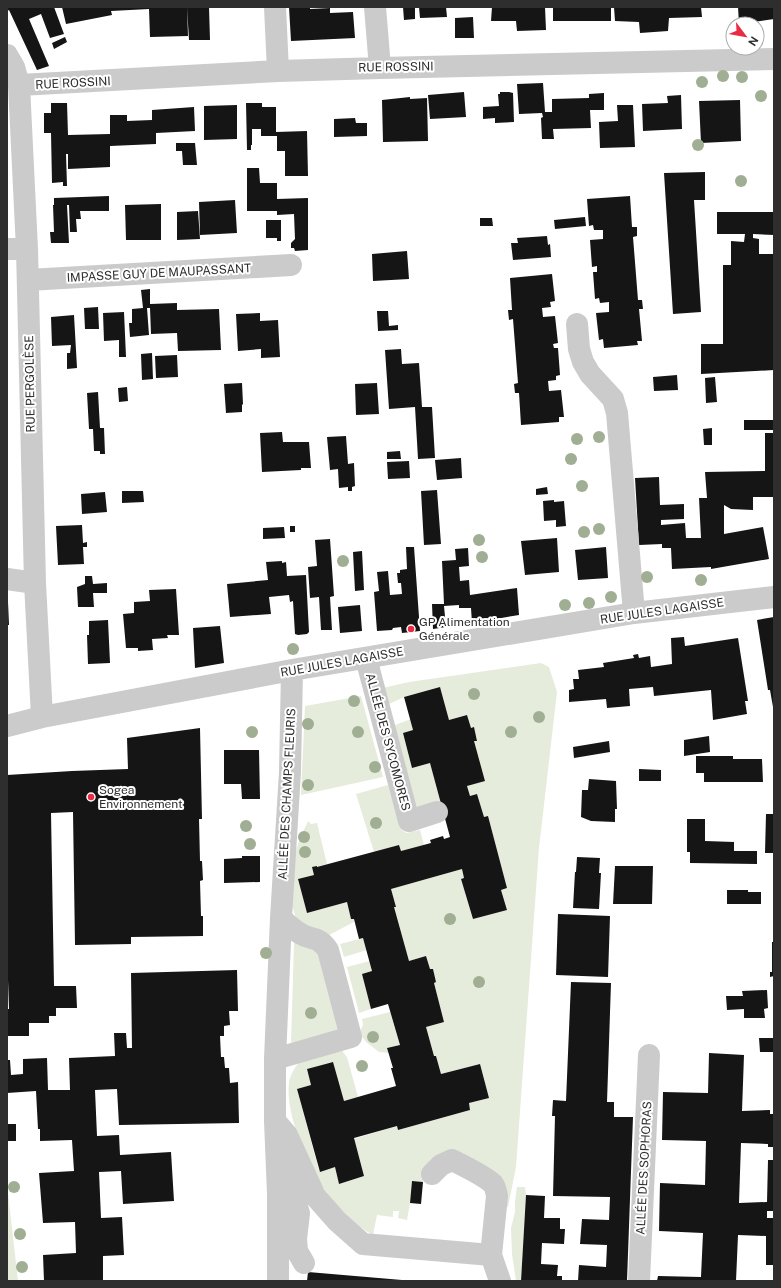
<svg xmlns="http://www.w3.org/2000/svg" width="781" height="1288" font-family="'Public Sans',sans-serif">
<rect width="100%" height="100%" fill="#fff"/>
<path fill="#e5ecdb" d="M541,663L549,667L557,692L539,848L516,1167L508,1207H504L505,1196L438,1162L423,1182L412,1181L410,1203L407,1220L398,1218L399,1211H393V1217L377,1215L373,1235C355,1225 339,1209 326,1192C308,1167 285,1114 289,1083C290,1075 295,1067 300,1061C303,1056 334,1047 342,1044L343,1052L347,1057L358,1097L344,1101L332,1062L307,1069L311,1085L297,1089L319,1171L335,1167L339,1184L364,1176L354,1139L397,1126L398,1130L470,1110L469,1103L489,1098L480,1064L441,1074L436,1056H434L426,1027L444,1022L434,983L436,982L433,969H430L426,956L409,961L394,907H396L391,889L462,869L464,878L461,879L473,919L507,909L501,890L507,888L488,816L484,817L477,794L470,796L467,786L485,780L474,741L477,740L474,728H471L467,715L449,720L440,687L404,697L385,706L378,689L409,682Z
M361,696L383,777L301,795L305,706Z
M411,719L413,730L403,733L412,768L430,763L442,807L417,812L390,727Z
M388,785L402,830L406,833L420,830L424,845L401,851L399,845L374,852L356,794Z
M308,821L311,824L317,823L327,864L317,867V866L314,875L298,879L307,913L347,902L351,919H354V922L329,935C320,932 308,930 300,923C286,910 292,861 298,844C300,836 305,829 308,821Z
M363,938L367,950L344,957L340,944Z
M303,942L319,950L342,1031L291,1043L294,943Z
M370,961L372,971L362,974L371,1009L359,1013L347,967Z
M390,1012L400,1045L387,1048L389,1053L379,1052L366,1042L360,1034V1031L363,1025L362,1019Z
M7,1184L18,1281H7Z
M517,1187H525L526,1195L521,1281H516L512,1254L511,1228L515,1212V1202Z"/>
<path fill="#151515" d="M7,7H54L64,34L50,38L41,14L29,19L49,66L37,70L9,10L7,11Z
M62,7H187L188,36L150,37L149,9L111,11L112,15L66,24Z
M187,7H209L210,40H189Z
M289,7H310V9L330,8V13L353,12L355,38L291,41Z
M403,7H415V19L404,20Z
M419,7H446L447,17L420,18Z
M492,7H545L546,30L517,31L516,21H491Z
M553,7H611V21H553Z
M614,7H701L702,17L669,18L668,31L640,33L639,22L615,21Z
M738,7H774V19L739,24Z
M473,17L474,38H455V18Z
M65,37L67,42L54,49L52,43Z
M543,83L545,112H552V99L589,98V94L604,93V110H590L591,128L553,129L554,139H542L541,118L543,117L542,113L519,114L517,84Z
M464,92L466,117L430,119L428,95Z
M500,92H509L513,93L514,122L495,123V118L483,119V107L499,106L498,94H500Z
M681,95L682,129L643,131L642,104L668,103L667,96Z
M410,97V99L427,98L428,141L383,142L382,100Z
M740,100L741,141L701,143L699,101Z
M51,103H67L68,135L110,134V115H127V121L152,120V110L194,107L195,131L156,133V144L110,146V167L68,169V154H66L67,186H63V182L52,183L51,133H44V113H51Z
M246,103H262V107H276V132L307,131L308,176H285V151H277V136H261V129H252V145H251V150H247Z
M237,105V139L204,140V106Z
M617,105H633L635,147L600,148L599,122L618,121Z
M355,118L356,123H367V136L334,137V119Z
M176,143H195L197,165H183L182,151H176Z
M247,168H259L260,183H277V199L308,198V250L295,251L294,248H291V243L295,239L294,214L277,215V211H247Z
M705,172V200H694L701,312L673,314L664,173Z
M109,196V211H80L81,219H76L77,232H70L69,205H67L69,243H51L50,232H54L53,205H54V198Z
M630,196L632,227H637V236L633,237L638,300H642L643,309H639L642,341H637L638,345L604,348L603,339L599,340L596,313L609,312V302L600,303L599,298L595,299L593,272H597V266L592,267L590,240L603,239V230H594L593,225L589,226L587,199Z
M235,200L237,233L200,235L199,202Z
M161,204V240H126L125,205Z
M198,211L200,239L177,240V212Z
M717,212H774V235L753,234V238L759,239V254H774V370L701,374V344H723V265H731V241L744,242L745,234H717Z
M585,217L586,226L555,229L554,220Z
M480,218H492L493,226H480Z
M266,220H281V241H277V238H266Z
M547,236L548,245L550,244L551,257L513,260L511,243H518L517,238Z
M407,251L409,279L373,281L372,254Z
M552,274L555,301L550,302L551,307L542,308L543,317L555,316L558,343L553,344L554,348H558L560,375L556,376V380L548,381L549,391L561,390L564,417H559V422L521,425L519,393H515L514,384L518,383L513,319L509,320L508,310H512L510,278Z
M150,289V304L177,303V310L219,309L221,350L178,351L177,333L151,334L150,308H147L149,335L130,337L129,323H132V309L143,308L141,290Z
M98,307L99,329H85L84,308Z
M377,311H388L389,326L398,325V330L378,331Z
M124,312L126,357H119V340L104,341L103,313Z
M260,313V321L278,320L280,357L261,358V349L238,351L236,314Z
M74,315L77,368L67,369V353H70L71,345L52,346L51,317Z
M401,349L402,364L419,363L422,407H432L435,458L418,459L415,407L389,409L385,350Z
M152,353L153,379L142,380L141,354Z
M177,355L178,377L156,378L155,356Z
M677,375L678,390L654,391L653,377Z
M715,377L717,402L706,403L705,378Z
M242,383L243,404L242,405V412L226,413L224,384Z
M377,383L379,414L356,415L355,384Z
M127,387L128,401L119,402L118,388Z
M98,392L100,428H104L105,454H100V451H94L93,429H89L87,393Z
M744,420H774V430H744Z
M712,428V445H704L703,429Z
M282,432L283,442H309L311,468H301V470L262,472L260,433Z
M765,433H774V497H753V510L731,509L724,505V534L763,527L769,559L711,569V567L672,569L671,548H662V544L639,545L635,478L659,477L660,505L684,504V519L661,520V525L685,523L686,538H701L699,498H707L705,472L765,471Z
M346,436L348,464L354,463L355,486L352,487V491H348V487L339,488L338,469L330,470L327,437Z
M400,451L401,459H387V452Z
M461,458L462,478L437,480L435,460Z
M409,461L410,478L388,479L387,462Z
M547,487L548,494L536,495V489Z
M437,490L441,544L424,545L421,491Z
M122,491H143L144,502L122,503Z
M105,492L107,512L82,514L81,494Z
M554,500V502L564,501L566,526L556,527V520L544,521L543,501Z
M82,525L83,543L87,542V547H83L84,564L58,565L56,526Z
M290,526H295V532H290Z
M284,527L285,538L263,539V528Z
M557,538L559,572L525,575L521,541Z
M330,539L334,596L330,597L332,630H321L319,597L310,598L308,567L317,566L315,540Z
M406,547H414L420,631L402,633L401,627L393,628L392,630L377,631L374,592L379,591L377,572L388,571L390,595L402,594L401,583H398L397,573H400V570L407,569Z
M606,547L608,578L578,580L575,550Z
M468,548L469,566L459,567L460,581L469,580L470,595L517,588L519,615L472,623L471,608H459V605L444,606L446,627L433,629L432,604H444L442,561L456,560L455,549Z
M362,551L364,590L355,591L353,552Z
M282,561V563L286,562L287,576L306,575L309,632L307,634L298,635L295,634L293,601L290,602L289,595L269,597L271,614L230,617L227,584L268,580L266,562Z
M85,576H92L93,584L107,583V593H93L94,607H78L77,587L85,584Z
M176,589L179,635H167L168,638L152,639L153,650L138,651V648H126L123,614L134,613V602L150,601L149,590Z
M7,602H8L9,625H7Z
M360,605L362,631L340,633L338,607Z
M774,617V707H773L770,690H768L757,620Z
M108,620L110,663L88,664L87,635H89V621Z
M220,626L224,663L195,668L193,628Z
M684,637L685,646L738,638L748,701H745L747,714L713,720L711,690L654,696L653,687L629,689L630,706L607,708L606,699L569,702V690L574,689L573,679H579L578,670L604,667L603,663L634,658L633,655L638,654L639,658L650,656L651,667L672,664L671,638Z
M440,687L449,720L467,715L471,728L474,727L477,741H474L485,781L467,786L470,796L477,794L484,817L488,816L507,888L501,890L507,910L473,919L461,879L464,878L462,869L391,889L396,907H394L409,961L426,956L430,969H433L436,982L434,983L444,1022L426,1027L434,1056H436L441,1074L480,1064L489,1098L469,1103L470,1110L398,1130L397,1126L354,1138L364,1176L339,1184L335,1167L320,1172L297,1089L311,1085L307,1069L333,1062L344,1101L396,1086L391,1068H393L387,1048L400,1045L388,1004L371,1009L362,974L372,971L363,938L359,939L354,919H351L347,902L307,913L298,879L314,875L312,867L317,866V867L399,845L401,851L431,843L430,840L443,836L444,839L450,837L430,763L412,768L403,733L413,730L404,697Z
M200,728L202,819H199L200,861H202L203,880L200,881L201,916H203V936L131,937V944L75,945L73,812L51,813L54,986H76L77,1008H56V1016H49V1023H29V1036H7V1009H9L7,951V775L72,771L128,769L127,738Z
M709,736L710,752L684,756V740Z
M609,741L610,752L574,758L573,747Z
M224,750H259L260,799H242L241,784H224Z
M696,756H733V759H762L763,782H704V773H696Z
M639,769L661,770V781H639Z
M589,779L616,781L617,809H615V822L591,821L581,817L582,790H588Z
M766,814H774V853H765Z
M687,819H705V841L734,842V851H757V864L690,863V852H687Z
M242,856H260V882L224,883V859L242,858Z
M577,857L600,858L599,873H601L599,909L573,908L575,872H576Z
M615,866H653L652,904H613Z
M727,890H748V892H761V904H727Z
M558,914L610,916L608,977L556,975Z
M772,942H774V976L770,977V972H772Z
M237,970L238,1011H229L230,1025L224,1026V1036H220L221,1057H224L225,1068H229L230,1083L238,1082L239,1123L119,1125L117,1089L95,1090L97,1136L119,1135L120,1155L171,1152L174,1201L123,1204L121,1171L99,1172L101,1218L122,1217L124,1255L103,1256V1281H44L43,1255L76,1253L75,1222L43,1223L39,1173L74,1171L72,1140L40,1141V1129H38L36,1091L7,1093V1060H10L11,1075L23,1074V1059L47,1058L48,1090H70L69,1058L115,1056L114,1033H126L127,1048H132L131,973Z
M571,982L611,983L607,1102H614V1117H633L627,1281H578L579,1265L606,1267L607,1245L580,1244L582,1219L609,1220L610,1197L553,1196L555,1116H552L553,1100L566,1101Z
M767,990L768,1008L764,1009L765,1018H744V1009L727,1010L726,996H743L742,991Z
M759,1038H774V1052H760Z
M709,1053L744,1055L742,1111L770,1110V1114H774V1147H768V1144L741,1143L739,1203L767,1202L768,1160H774V1211H767V1218H774V1265H766V1236L738,1235L736,1281H657L658,1276L701,1277L703,1233L659,1231L660,1183L705,1185L706,1141L662,1140L663,1092L708,1093Z
M7,1124H16V1141H7Z
M412,1181L423,1182L421,1204L410,1203Z
M526,1195L545,1196L544,1218H560V1229H565L564,1244L542,1243L541,1264L558,1265L557,1276H562V1281H521Z
M308,1272L402,1280V1281H307Z"/>
<g fill="none" stroke-linecap="round" stroke-linejoin="round">
<path stroke="#cbcbcb" stroke-width="22" d="M275,7L278,71
M375,7L380,68
M7,55L14,67L19,85L27,249L35,583L42,717
M19,85L278,71L380,68L774,59
M7,249H27
M28,280L291,265
M577,324L579,349L583,362L590,374L613,399L617,413L634,613
M7,579L35,583
M366,658L409,821L437,812
M7,726L42,717L292,670L634,613L774,597
M275,1059L351,1037L328,950C318,935 312,941 301,934C294,930 287,924 281,918
M275,1121L287,1135L315,1196L337,1221L363,1244L491,1255
M284,1166L299,1213L296,1239L297,1251L304,1263
M432,1174L441,1165L452,1160C462,1165 485,1176 493,1184C496,1188 496,1192 497,1196L491,1255L500,1281
M278,1281V1194L275,1121V1059L281,918L290,772L292,670
M639,1281L649,1055"/>
</g>
<g fill="#a0ae93">
<circle cx="723" cy="76" r="6"/>
<circle cx="742" cy="77" r="6"/>
<circle cx="702" cy="82" r="6"/>
<circle cx="761" cy="96" r="6"/>
<circle cx="698" cy="145" r="6"/>
<circle cx="741" cy="181" r="6"/>
<circle cx="599" cy="437" r="6"/>
<circle cx="577" cy="439" r="6"/>
<circle cx="571" cy="459" r="6"/>
<circle cx="582" cy="486" r="6"/>
<circle cx="599" cy="529" r="6"/>
<circle cx="584" cy="532" r="6"/>
<circle cx="479" cy="540" r="6"/>
<circle cx="482" cy="557" r="6"/>
<circle cx="343" cy="561" r="6"/>
<circle cx="647" cy="577" r="6"/>
<circle cx="701" cy="580" r="6"/>
<circle cx="611" cy="597" r="6"/>
<circle cx="589" cy="603" r="6"/>
<circle cx="565" cy="605" r="6"/>
<circle cx="293" cy="649" r="6"/>
<circle cx="474" cy="694" r="6"/>
<circle cx="354" cy="701" r="6"/>
<circle cx="539" cy="717" r="6"/>
<circle cx="308" cy="724" r="6"/>
<circle cx="252" cy="732" r="6"/>
<circle cx="358" cy="732" r="6"/>
<circle cx="511" cy="732" r="6"/>
<circle cx="375" cy="767" r="6"/>
<circle cx="308" cy="785" r="6"/>
<circle cx="376" cy="823" r="6"/>
<circle cx="246" cy="826" r="6"/>
<circle cx="304" cy="837" r="6"/>
<circle cx="250" cy="844" r="6"/>
<circle cx="305" cy="852" r="6"/>
<circle cx="450" cy="919" r="6"/>
<circle cx="266" cy="953" r="6"/>
<circle cx="479" cy="982" r="6"/>
<circle cx="311" cy="1013" r="6"/>
<circle cx="373" cy="1037" r="6"/>
<circle cx="362" cy="1066" r="6"/>
<circle cx="14" cy="1187" r="6"/>
<circle cx="20" cy="1234" r="6"/>
<circle cx="22" cy="1267" r="6"/>
</g>
<g fill="#e92c41" stroke="#fff" stroke-width="1.5">
<circle cx="411" cy="629" r="4"/>
<circle cx="91" cy="797" r="4"/>
</g>
<g text-anchor="middle" dominant-baseline="central" stroke-width="4" stroke-linejoin="round" paint-order="stroke">
<g font-size="12" fill="#2e2e2e" stroke="#fff">
<text transform="translate(396 67) rotate(-1)">RUE ROSSINI</text>
<text transform="translate(73 83) rotate(-3)">RUE ROSSINI</text>
<text transform="translate(159 273) rotate(-3)">IMPASSE GUY DE MAUPASSANT</text>
<text transform="translate(30 384) rotate(-91)">RUE PERGOLÈSE</text>
<text transform="translate(662 611) rotate(-8)">RUE JULES LAGAISSE</text>
<text transform="translate(342 662) rotate(-10)">RUE JULES LAGAISSE</text>
<text transform="translate(388 742) rotate(75)">ALLÉE DES SYCOMORES</text>
<text transform="translate(287 794) rotate(-87)">ALLÉE DES CHAMPS FLEURIS</text>
<text transform="translate(644 1168) rotate(-87)">ALLÉE DES SOPHORAS</text>
</g>
<g font-size="12" fill="#2e2e2e" stroke="#fff" text-anchor="start">
<text x="419" y="622">GP Alimentation<tspan x="419" dy="14">Générale</tspan></text>
<text x="99" y="790">Sogea<tspan x="99" dy="14">Environnement</tspan></text>
</g>
</g>
<rect width="781" height="1288" fill="none" stroke="#2e2e2e" stroke-width="16"/>
<g transform="translate(745 36) rotate(122)"><circle r="19" fill="#ffffff" stroke="#ababab"/>
<path d="M0-3L7 15L0 10L-7 15Z" fill="#e92c41"/>
<text y="-6" font-size="11" font-weight="bold" text-anchor="middle" fill="#2e2e2e">N</text>
</g>
</svg>
